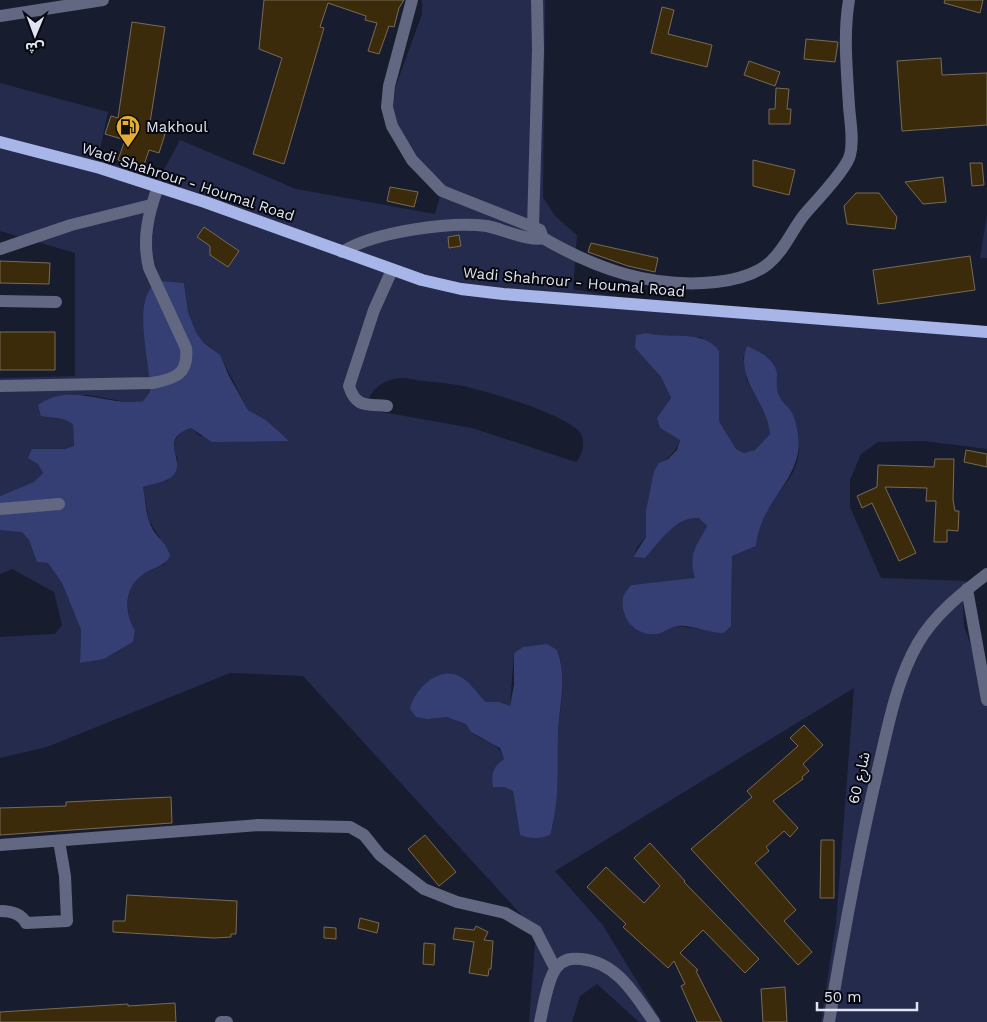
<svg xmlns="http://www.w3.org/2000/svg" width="987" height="1022" font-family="'Work Sans','Noto Sans Arabic',sans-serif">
<rect width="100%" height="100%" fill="#181c2f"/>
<path fill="#252b4c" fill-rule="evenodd" d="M422,0H545L543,197L555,216L577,235L573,289L623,298L987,329V449L924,441L878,442L861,454L850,480V507L881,578L967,581L963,602L964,626L987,690V1022H821L836,923L854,688L555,871L602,924L662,1022H639L597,984L580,996L572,1022H529L536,931L303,676L230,673L47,747L0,758V637L55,634L62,625L54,592L12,569L0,574V530L22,531L29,540L37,562L48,563L62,583L81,630L80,663L104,659L133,642L135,630C124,613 124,586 143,574C150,570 158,567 165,564L160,538L149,521L143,487L168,480L178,460C171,444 174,434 191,428L200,436L288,441L266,420L248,410L226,367L211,347L203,342L196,332L188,312L184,283L162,281L144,311V333L150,380V392L143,401L131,403L89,395L57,396L52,418L63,419L73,424L74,447L65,449H32L43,473L35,482L0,496V378L75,376V253L0,231V83L108,112L98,159L159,179L180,140L296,189L435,214L443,185L403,141L393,110L395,88L422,14ZM646,333L656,336L701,337L719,351V421L736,449L744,453L755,450L770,434L769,422L747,380L743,357C759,356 776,355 776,376C777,382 776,389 778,395C781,402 789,406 792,413C800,429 802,456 793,472C777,499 759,513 756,546L732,556L731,626L724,633L678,626L668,629L631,585L696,579C688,557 697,545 707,526L699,518C674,517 660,541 645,558L633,557L638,546L646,537L654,471C663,457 675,458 680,439L660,428L671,398L661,377L635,348ZM405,378C424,382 444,382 463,386C490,392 558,412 578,430C587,439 583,454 576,462L472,428L365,409C370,388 384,378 405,378ZM557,650C568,679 560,704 558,733C557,764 558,794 553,825L520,835L513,791L504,787H493L504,759C497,741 490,744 475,735C470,732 470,726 465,723C455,715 439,717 427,719L471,685L486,702H499L510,707L514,653Z
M987,215V258H980Z"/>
<path fill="#363f73" d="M162,281L184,283L188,312L196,332L203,342L220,355L229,376L248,410L266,420L289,441L212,442L191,428C155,440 191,463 170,478C163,483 151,484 143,487C146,502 145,516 153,530C159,539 167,544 170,556C163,568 152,567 141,576C124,589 124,613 135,630L133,642L104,659L80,663L81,630L62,583L48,563L37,562L29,540L22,532L0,530V496L34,482L43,473L38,464L28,458L32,449H65L74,446L73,424L63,419L41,416L38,405C70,381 108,407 143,401L150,392C151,366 133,307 152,287C154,284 159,283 162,281Z
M646,333C670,340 703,328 719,351V421L736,449L744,453L755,450L770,434C768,403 734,379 747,346C760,352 775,359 777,374C777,380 776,386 778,393C780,401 787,405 791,411C795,417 797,427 798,434C805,479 760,499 756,546L732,556L731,626L724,633C709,633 688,624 678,626C670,627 664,633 656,634C635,636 620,618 623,598C624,593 629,588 631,585L695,578C688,554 696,547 707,526L699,518C674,517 660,542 645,558L633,557L646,537V511L654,471L659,463L668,459L677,450L680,440L660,428L657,418L671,398L661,377L635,348L636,335Z
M547,644L557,650C568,679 559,705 558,734C557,769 560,801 550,835C539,839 531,839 520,835L513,791L504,787H493C491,774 493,767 504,759L500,748L471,732L466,724L447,717L427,719L416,717L410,709C414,689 440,664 461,677C471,683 478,694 486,702H499L510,706L514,685V653L523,647Z"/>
<path fill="#3b2b0a" stroke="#776b55" d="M264,0H404L399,8L394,27L389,26L379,54L368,51L377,23L365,20L366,16L328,3L320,27L324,28L284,164L253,154L282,58L259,49Z
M945,0H983L980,13L944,3Z
M662,7L674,10L668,34L712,45L707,67L651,53Z
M132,22L165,27L149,129L165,134L159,153L149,150L143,168L118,160L125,140L105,134L111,116L118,118Z
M806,39L838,42L835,62L804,59Z
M941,58L942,75L987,73V125L902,131L897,61Z
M749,61L780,72L775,86L744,75Z
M776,88L789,89L787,109H791L790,124H769V109H775Z
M753,160L795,170L789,195L753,186Z
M970,163H982L984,185L972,186Z
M943,177L946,202L923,204L905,182Z
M390,187L418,192L414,207L387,201Z
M856,193H879L897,217L895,229L847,224L844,206Z
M204,227L239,251L228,267L210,255V246L197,237Z
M459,235L461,246L449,248L448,237Z
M591,243L658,258L655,272L628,266L588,252Z
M970,256L975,290L878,304L873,270Z
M0,261L50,263L49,284L0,283Z
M0,332H55V370H0Z
M966,450L987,454V467L964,462Z
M935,459H954L953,500L955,511H959L958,531L947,530V542H934L936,501H926L927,488L885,487L916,553L899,561L872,503L862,508L857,496L877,487L878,465L934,467Z
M804,725L823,745L803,764L809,771L802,777L803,779L773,801L798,828L790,837L784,831L766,847L769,851L755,863L796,910L784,921L812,952L798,965L691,849L752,797L747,791L798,746L790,738Z
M171,797L172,823L0,835V808L66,806V802Z
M425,835L456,872L439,886L408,849Z
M821,840H834V898H820Z
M650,843L685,881L684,882L759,959L745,973L703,930L680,953L698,970L696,971L722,1022H697L681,986L685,984L674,961L668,968L623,927L626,924L587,887L606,867L644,903L660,886L634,858Z
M127,895L237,901L236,934H231V937L214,938L113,932V921H125Z
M360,918L379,923L377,933L358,928Z
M476,926L488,932L484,940L493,941L491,969H489L488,976L469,973L474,942L453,939L455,928L474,930Z
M324,927L336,928V939L324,938Z
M424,943L435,944L434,965L423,964Z
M785,987L787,1022H763L761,989Z
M175,1003L176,1022H0V1012L128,1004V1006Z"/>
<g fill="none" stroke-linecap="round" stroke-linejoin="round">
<path stroke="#626881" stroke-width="12" d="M0,16L103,0
M533,227L538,50L537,0
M543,238C596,269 653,289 716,282C734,280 753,276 768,264C784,251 792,230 804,215C815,202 847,169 850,155C854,140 850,121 849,106C847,71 843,35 849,0
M0,249L71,225L151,205
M342,252C374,232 450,221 487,226C502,229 529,242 543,238L540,230L533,227L442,191L412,160L392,126L387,107L389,86L412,0
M0,301L56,302
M0,386L152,383C175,379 189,374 186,348L149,268C142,240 148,214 158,187
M387,406C366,404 356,408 349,386L374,310L392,270
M0,509L59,504
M967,589L987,700
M0,845L258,825L350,827L364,835L380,855L424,889L457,902L505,913L536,931L555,968
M0,911C11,911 21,913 26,923L67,921L65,876L59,841
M221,1022H227
M540,1022C543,1008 548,977 557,967C564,959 571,958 581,959C617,962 635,995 654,1022
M829,1022C843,937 858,853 878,769C888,727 896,681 918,643C935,614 961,594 987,574"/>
<path stroke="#a8b5e8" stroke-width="12" d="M0,142L100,168L205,202L422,280L461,289L503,294L987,332"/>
</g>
<defs>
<symbol id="fuel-pin" viewBox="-11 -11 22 30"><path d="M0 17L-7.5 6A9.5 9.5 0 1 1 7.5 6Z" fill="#e4ae35" stroke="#06070f"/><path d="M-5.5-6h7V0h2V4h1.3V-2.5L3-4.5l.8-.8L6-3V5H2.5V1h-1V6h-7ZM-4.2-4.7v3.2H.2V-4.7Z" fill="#111"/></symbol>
</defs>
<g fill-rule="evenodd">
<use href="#fuel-pin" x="114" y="113" width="28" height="38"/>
</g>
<g text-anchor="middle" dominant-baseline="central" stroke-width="4" stroke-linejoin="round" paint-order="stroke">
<g font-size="15" fill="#e0e4f1" stroke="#06070f" text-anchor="start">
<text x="146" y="127">Makhoul</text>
</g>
<g font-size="15" fill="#e0e4f1" stroke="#06070f">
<text transform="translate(188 182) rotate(18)">Wadi Shahrour - Houmal Road</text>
<text transform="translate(574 282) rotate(5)">Wadi Shahrour - Houmal Road</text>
<text transform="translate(859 778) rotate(-77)">شارع 60</text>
</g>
</g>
<g transform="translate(35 35) rotate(181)" stroke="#06070f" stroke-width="4" paint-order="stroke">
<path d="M0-4L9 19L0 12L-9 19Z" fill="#e0e4f1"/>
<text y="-8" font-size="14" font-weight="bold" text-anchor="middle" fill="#e0e4f1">ش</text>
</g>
<path d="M817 1002v8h100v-8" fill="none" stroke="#e0e4f1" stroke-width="2.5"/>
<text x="824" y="1002" font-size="15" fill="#e0e4f1" stroke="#06070f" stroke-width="4" paint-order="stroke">50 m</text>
</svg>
